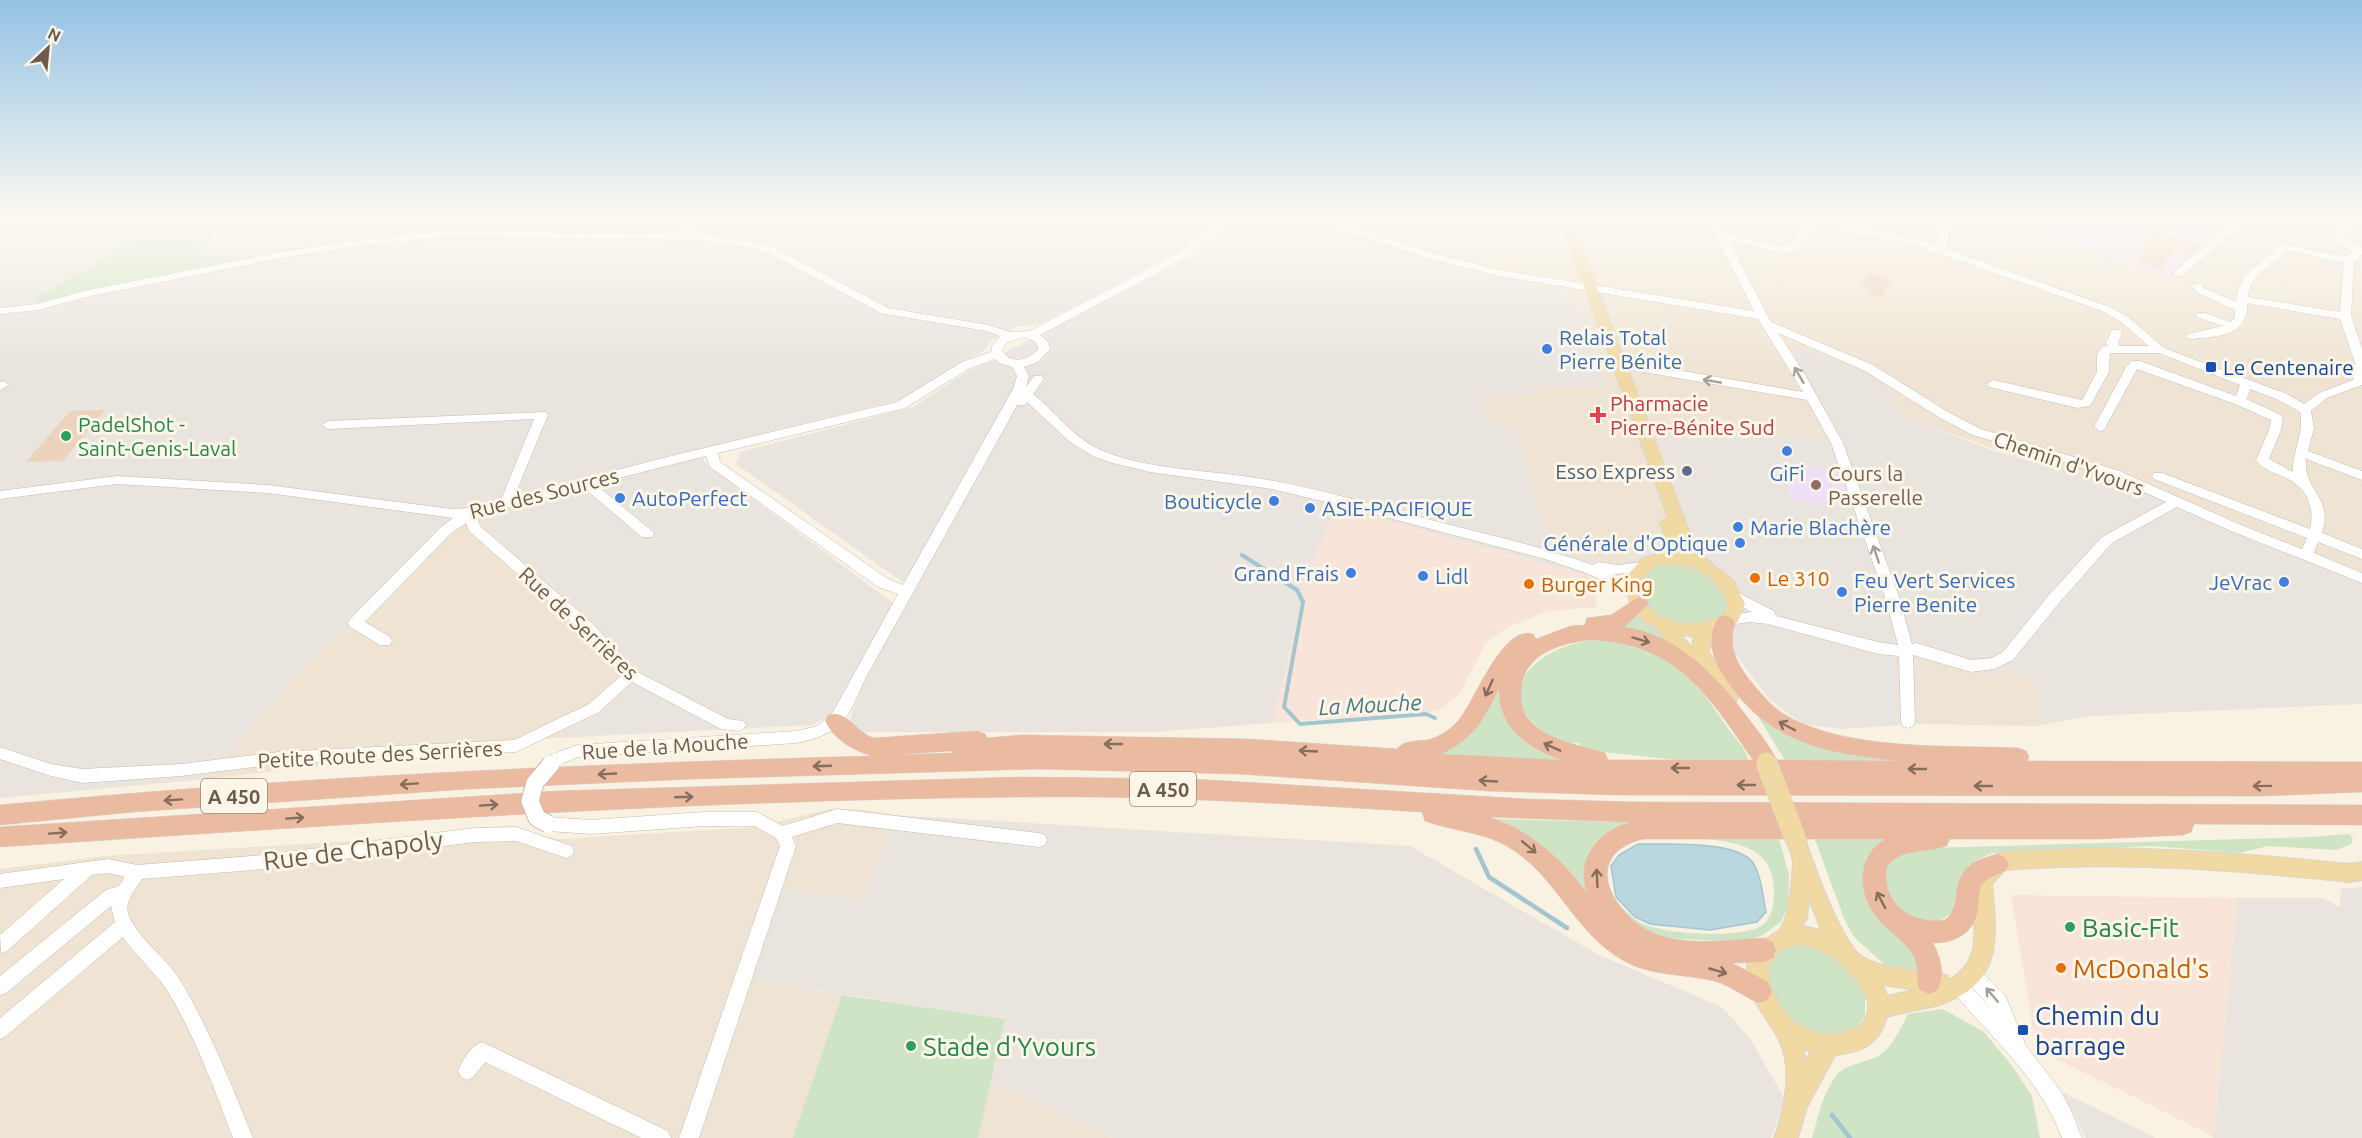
<svg xmlns="http://www.w3.org/2000/svg" width="2362" height="1138" font-family="Ubuntu,sans-serif">
<rect width="100%" height="100%" fill="#f9f2e3"/>
<path fill="#efe4d3" d="M1224,218H2362V581L1905,417L1890,392L1799,347L1790,351L1845,443L1650,418L1691,527L1613,565L1550,548L1517,428L1489,423L1483,395H1539L1502,278L1455,269L1320,227L1285,261L1204,234Z
M453,519L483,525L642,675L607,708L554,738L207,779L293,679Z
M1918,656L1985,677L1999,671L2010,672L2041,685L2037,695V726L1919,724Z
M830,809H858L896,815L864,899L748,980L845,995L991,1082L1112,1138H0V869L106,856L512,831L560,839L756,827Z"/>
<path fill="#f8e4d8" d="M1337,507L1598,578L1596,607L1548,611L1506,628L1486,643L1460,693L1438,711L1273,723L1304,590L1301,587Z
M2011,895L2238,898L2213,1136L2036,1049Z"/>
<path fill="#e9e4dd" d="M0,218H162L101,261L250,256L192,253L224,226L383,232L387,218H1224L1180,250L1041,324L1016,327L989,342L986,349L904,399L700,449L705,463L893,603L833,713L812,725L554,738L607,708L642,675L483,525L453,519L293,679L207,779L0,798Z
M1320,226L1455,269L1556,288L1577,301L1608,387H1537L1539,395L1483,396L1489,423L1517,428L1550,548L1613,565L1691,527L1650,418L1844,442L1790,350L1799,347L1865,372L1890,392L1905,417L1997,452L2153,494L2362,581V704L2089,716L2037,726V695L2040,685L2010,672H1999L1986,677L1918,656L1919,724L1840,729L1803,724L1770,700L1727,643L1666,634L1645,618L1617,587L1598,578L1337,507L1301,587L1304,589L1273,723L1153,732H860L848,725L863,682L914,590L736,464L740,452L913,407L970,370L1189,259L1217,238L1285,261Z
M896,815L1410,846L1599,955L1722,1007L1750,1039L1785,1099L1771,1138H1112L991,1082L1005,1019L747,980L780,888L863,899Z
M2362,887V1138H2213L2238,898H2322L2340,907L2341,889Z
M2062,1092L2156,1138H2086Z"/>
<path fill="#efe0f5" d="M1997,218H2204L2226,225L2166,277Z
M1780,463L1840,470L1852,508L1792,500Z"/>
<path fill="#cee4c4" d="M162,218H387L384,232L224,226L193,253L253,256L33,303L34,299L101,261Z
M1667,563C1673,563 1680,563 1686,564C1704,569 1741,594 1723,616C1707,634 1654,623 1644,602C1641,596 1642,586 1641,579L1652,567Z
M1637,616L1666,634L1682,652L1621,627Z
M1589,641C1657,638 1692,673 1727,727C1735,739 1746,747 1749,762L1686,761L1593,751L1580,747V744L1575,742L1574,746C1560,740 1547,736 1536,726C1490,684 1548,645 1589,641Z
M1496,689L1501,693L1568,761L1436,755C1471,740 1479,722 1496,689Z
M1751,705L1764,717L1939,762H1786Z
M1494,819L1635,822C1574,842 1581,864 1600,917Z
M2349,834L2353,838L2351,844L2336,850L2268,846L2240,853L2153,846L1994,853C1960,862 1960,884 1952,912C1915,949 1854,873 1902,853C1910,850 1921,850 1930,848L2310,837Z
M1893,836L1869,855L1865,864L1864,879L1909,938L1923,975L1887,967L1854,937L1845,921L1814,837Z
M1715,837L1779,839L1789,874L1788,905L1781,922L1763,935L1744,942L1662,938L1644,931L1613,904L1606,877C1612,897 1623,912 1641,923C1662,934 1750,941 1766,922C1773,913 1774,902 1774,891C1774,849 1741,843 1707,839Z
M1801,944L1812,946L1840,958L1865,993V1016L1855,1029L1841,1035L1809,1032L1779,1010L1767,969L1769,962L1778,951Z
M842,995L1005,1019L978,1138H793Z
M1943,1009L1984,1032L2013,1067L2032,1096L2040,1138H1812C1818,1118 1823,1092 1836,1076C1844,1064 1866,1063 1878,1056C1893,1048 1900,1028 1908,1014Z"/>
<path fill="#bad7df" stroke="#a2c5d0" stroke-width="1.5" d="M1638,844C1665,845 1742,839 1755,866C1762,879 1763,898 1766,912L1757,922L1710,930L1650,924L1635,917L1616,897L1611,866L1619,855Z"/>
<g fill="none" stroke-linecap="round" stroke-linejoin="round">
<path stroke="#a2c5d0" stroke-width="4" d="M1242,555L1297,590L1303,602L1284,707L1300,724L1426,714L1435,718"/>
<path stroke="#a2c5d0" stroke-width="4.5" d="M1476,849L1489,877L1567,928
M1832,1115L1850,1138"/>
</g>
<path fill="#ebd3be" d="M2136,224L2180,239L2202,245L2190,256L2176,247L2162,271L2136,262L2152,237L2131,233Z
M1869,273L1892,281L1881,299L1868,294L1871,290L1860,286Z
M105,410L63,461L26,462L70,411Z"/>
<g fill="none" stroke-linecap="round" stroke-linejoin="round">
<defs>
<path id="minor" d="M668,218H681L705,234L770,245L888,308L988,325L1010,332L1029,331L1172,257L1225,218H1237L1180,261L1040,335L1048,342L1050,349L1038,362L1024,367L1029,376L1026,387L1034,376H1042L1044,379L1033,394C1057,413 1074,439 1103,451C1151,471 1216,470 1268,480C1323,490 1377,506 1431,520C1485,534 1540,546 1592,565L1598,562L1618,565L1642,562L1649,567L1642,572L1614,574L1638,586L1640,590L1638,594L1633,595L1586,573L1545,559L1351,508L1272,489L1150,472L1109,462L1093,456L1070,442L1027,402L1025,405H1017L1009,420L865,679C847,720 843,733 797,743L578,757L556,766L551,765L548,760L551,755L577,745L797,731L817,726L832,714L898,594L878,587L710,467L706,456L595,484L652,531L654,534L652,537H642L583,487L477,516L480,526L592,623L636,671L728,719L743,721L746,725L743,729L738,731L721,729L632,682L599,712L516,752L279,764L181,776L82,783L51,776L0,759V747L51,764L82,769L181,764L279,752L514,740L589,704L622,675L582,631L469,531L466,523L451,533L365,622L390,637L392,641L390,645H380L350,627L348,623L350,619L441,527L453,518L268,493L117,484L0,499V491L117,476L268,485L451,509L470,508L501,500L534,419L328,429L322,425L328,421L546,412L548,415L514,497L663,458L897,402L962,362L991,352L992,346L1000,336L986,331L881,313L763,250L702,240L447,237L381,243L286,257L86,297L38,310L0,314V308L37,304L84,291L286,251L381,237L447,231L690,234ZM1024,337L1036,342L1038,349C1029,361 1010,365 1002,350L1007,342ZM995,359L1001,364L1012,367L1017,376L1013,389L903,585L888,579L720,462L718,453L905,408L970,368Z
M1303,218H1320L1439,255L1500,270L1754,311L1707,218H1717L1726,235C1748,236 1768,246 1789,246L1809,218H1829L1937,245L1941,218H1951L1946,249L2110,307L2128,317L2164,348L2287,394L2304,404L2319,393L2353,380L2355,363L2340,319L2247,303C2247,307 2247,314 2245,318C2237,338 2208,337 2191,339L2187,338V334L2223,326L2197,317V313H2205L2231,322L2235,317V310L2196,292L2192,286L2193,284H2201L2204,288L2236,302C2241,266 2261,268 2280,243L2346,257L2353,252L2336,242L2333,234L2350,218H2362L2343,235L2345,238L2362,248V255L2354,261L2351,316L2362,349V385L2327,398L2311,411L2314,428L2308,451L2362,471V480L2306,459C2303,491 2334,497 2322,533L2362,549V559L2318,542L2314,553L2362,573V583L2231,531L2177,507L2112,543L2059,603L2013,660L1994,669L1971,672L1913,655L1915,722L1913,726L1908,728L1903,726L1901,722L1899,656L1878,654L1768,624L1750,622L1729,625L1724,624L1722,620L1724,616L1752,612L1728,599L1726,595L1728,591L1733,590L1774,611L1776,616L1878,642L1898,645L1885,597L1831,443L1807,400L1620,368L1614,364L1620,360L1803,392L1758,319L1500,276L1431,259ZM1818,222L1844,230L1918,246L2102,311L2120,321L2149,346H2119L2118,343L2122,332L2120,330H2112L2106,343L2108,346L2102,347L2097,355V372L2082,400L1993,380L1987,384L1989,387L2077,408L2090,406L2109,372L2110,353H2159L2240,385L2236,396L2140,361H2132L2126,367L2094,427L2100,431L2104,430L2137,369L2235,404L2271,420L2269,430L2256,460C2266,474 2285,474 2297,485C2310,495 2314,514 2310,529L2162,473H2154L2152,476L2154,479L2307,538L2302,549L2241,525L2117,470L1981,429L1948,412L1873,365L1771,322L1729,241C1752,242 1773,256 1796,251ZM2286,249L2344,263L2340,312L2248,297C2251,270 2272,269 2286,249ZM1778,333L1865,371L1940,418L1973,435L2109,476L2166,502L2102,537L2049,595L2003,652L1992,658L1971,660L1917,643L1912,644L1899,597L1843,443L1803,371ZM2250,389L2279,400L2300,412C2305,434 2292,451 2293,472L2269,459L2281,430L2283,418L2281,415L2246,399Z
M2237,218H2249L2182,276H2174V272Z
M3,381L9,385L0,390V382Z
M837,809L1039,833L1045,835L1047,840L1045,845L1039,847L837,823L792,837L796,846L699,1138H679L780,846L776,838L755,826H704L591,834L548,831L542,829L540,824L542,819L548,817L591,820L704,812H757L783,826Z
M516,827L572,846L574,851L572,856L566,858L516,841L475,842L264,869L142,879C135,890 123,903 129,916C140,941 166,957 180,980C210,1030 231,1084 253,1138H233C214,1088 195,1036 167,990C154,971 136,956 123,937L6,1036L0,1039V1018L115,922L111,906L6,993L0,995V976L106,890L119,886L125,877L108,873L92,875L7,951L1,953L0,935L64,879L0,888V874L108,859L137,865L264,855L475,828Z
M1972,966L1978,968L2006,997L2026,1046L2058,1087L2070,1108L2082,1138H2062C2040,1079 1992,1038 1952,991L1949,985L1952,979L1958,977L1964,979L1996,1014L1966,980L1963,974L1966,968Z
M482,1042L668,1131L671,1138H641L485,1062L473,1077L467,1080L461,1077L458,1071C462,1060 471,1046 482,1042Z"/>
<path id="major" d="M1559,218H1571L1691,537L1708,561L1733,580L1745,604L1737,623L1712,634L1709,652L1735,693L1738,698L1735,703C1720,708 1713,689 1706,677H1695L1656,627L1643,621L1630,604L1626,577L1643,558L1662,553L1666,541L1660,523L1668,517ZM1681,546L1686,554L1679,553ZM1669,564C1700,566 1715,576 1728,604L1724,615C1702,627 1655,628 1644,598C1642,592 1643,584 1642,579L1654,567ZM1681,635L1694,636L1692,648Z
M1795,829L1802,832L1805,838C1813,863 1842,945 1863,957C1885,970 1916,969 1940,973L1948,976L1949,980C2008,945 1937,876 2003,852C2119,843 2233,852 2349,864L2362,862V880L2349,882C2234,870 2121,861 2005,870L1992,884C1997,938 2003,983 1942,1004C1924,1010 1905,1011 1887,1017C1879,1045 1862,1052 1835,1055L1807,1107L1798,1138H1774C1786,1105 1795,1063 1774,1031C1761,1010 1745,993 1747,966C1747,947 1766,940 1779,930C1789,921 1792,878 1793,864C1794,857 1787,845 1785,838L1788,832ZM1809,899L1821,930L1803,926L1807,917ZM1795,945C1820,946 1833,956 1850,974C1918,1042 1773,1068 1768,965L1782,949ZM1883,985H1884L1915,990L1887,996ZM1803,1049L1811,1052L1806,1060Z"/>
<path id="highway" d="M1639,597L1646,599L1649,604L1624,627C1679,635 1716,675 1748,718C1758,731 1769,745 1777,760L1898,761C1824,753 1768,743 1725,678C1712,658 1706,639 1718,618L1725,615L1732,618L1735,623C1728,645 1735,660 1748,678C1760,692 1771,707 1787,716C1849,751 1948,745 2018,748L2026,751L2029,757L2027,761L2362,762V792L2264,796L1617,795L1488,791L1239,774L1038,769L692,779L468,789L133,812L0,825V805C290,777 581,764 872,756C852,750 835,740 825,721L828,715C847,709 856,733 874,738L977,731L985,734L987,738L1022,735L1248,739L1397,749C1404,739 1420,742 1431,739C1443,735 1454,727 1461,717C1476,698 1503,625 1533,634L1536,639L1571,626L1585,625L1587,618L1611,615ZM1590,640C1676,642 1709,696 1753,760H1608L1605,753C1580,745 1552,742 1532,723C1523,715 1521,705 1521,693C1521,655 1559,643 1590,640ZM1499,689C1499,729 1528,748 1562,760L1441,754C1475,738 1483,720 1499,689ZM951,751L953,753L889,755Z
M1022,777L1192,779L1527,799L1635,802L2362,805V825L2194,824L2191,832L2183,835L2098,839H1950L1946,846C1925,854 1903,847 1887,866C1880,903 1911,925 1945,920C1961,908 1952,882 1967,868C1975,860 1987,857 1997,854L2005,857L2009,864L2005,871C1997,875 1986,878 1981,886C1978,892 1979,902 1978,909C1974,933 1956,943 1933,943C1941,959 1945,973 1938,990L1929,994L1920,990C1915,979 1920,966 1913,955C1904,940 1889,932 1878,919C1857,895 1856,856 1885,839H1643C1578,855 1613,918 1658,935C1690,946 1730,940 1764,938L1773,942L1776,950L1773,958L1764,962L1732,963L1768,982L1772,991L1768,1000L1759,1003C1744,997 1730,985 1714,981C1682,973 1650,977 1621,959C1578,934 1559,884 1519,854C1488,831 1459,833 1425,821L1422,812C1289,804 1156,795 1022,797C681,800 340,825 0,847V827L557,791ZM1489,817L1631,822C1599,830 1575,858 1587,893C1561,858 1530,830 1489,817Z"/>
</defs>
<use href="#minor" stroke="#c8baac" stroke-width="1"/>
<use href="#major" stroke="#d9d4d1" stroke-width="2"/>
<use href="#highway" stroke="#d9d4d1" stroke-width="1"/>
<use href="#minor" fill="#fff" fill-rule="evenodd"/>
<use href="#major" fill="#f0d9a3" fill-rule="evenodd"/>
<use href="#highway" fill="#ebbba1" fill-rule="evenodd"/>
<defs>
<path id="minor-bridge-far1" d="M549,766L556,760"/>
<path id="minor-bridge" d="M548,824L537,818L530,801L535,783L551,764"/>
<path id="major-bridge-far1" d="M1766,761L1768,766"/>
<path id="major-bridge" d="M1767,764L1795,838"/>
</defs>
<use href="#minor-bridge-far1" stroke="#c8baac" stroke-width="15" stroke-linecap="butt"/>
<use href="#minor-bridge" stroke="#c8baac" stroke-width="19" stroke-linecap="butt"/>
<use href="#major-bridge-far1" stroke="#d9d4d1" stroke-width="19" stroke-linecap="butt"/>
<use href="#major-bridge" stroke="#d9d4d1" stroke-width="22" stroke-linecap="butt"/>
<use href="#minor-bridge-far1" stroke="#fff" stroke-width="14"/>
<use href="#minor-bridge" stroke="#fff" stroke-width="17"/>
<use href="#major-bridge-far1" stroke="#f0d9a3" stroke-width="17"/>
<use href="#major-bridge" stroke="#f0d9a3" stroke-width="21"/>
</g>
<defs><path id="oneway-shaft" d="M-6 0H5M1.5-3L5.5 0L1.5 3" fill="none" stroke-width="1.6" stroke-linecap="round" stroke-linejoin="round" transform="scale(1.5)"/></defs>
<g stroke="#a79d94">
<use href="#oneway-shaft" transform="translate(1799 375) rotate(-120)"/>
<use href="#oneway-shaft" transform="translate(1712 381) rotate(-170)"/>
<use href="#oneway-shaft" transform="translate(1876 554) rotate(-108)"/>
<use href="#oneway-shaft" transform="translate(1992 995) rotate(-131)"/>
</g>
<g stroke="#866e5e">
<use href="#oneway-shaft" transform="translate(1641 640) rotate(17)"/>
<use href="#oneway-shaft" transform="translate(1489 688) rotate(114)"/>
<use href="#oneway-shaft" transform="translate(1787 726) rotate(-152)"/>
<use href="#oneway-shaft" transform="translate(1113 744) rotate(-180)"/>
<use href="#oneway-shaft" transform="translate(1552 747) rotate(-156)"/>
<use href="#oneway-shaft" transform="translate(1308 751) rotate(-177)"/>
<use href="#oneway-shaft" transform="translate(822 766) rotate(178)"/>
<use href="#oneway-shaft" transform="translate(1680 768) rotate(-180)"/>
<use href="#oneway-shaft" transform="translate(1917 769) rotate(-180)"/>
<use href="#oneway-shaft" transform="translate(607 774) rotate(177)"/>
<use href="#oneway-shaft" transform="translate(1488 781) rotate(-177)"/>
<use href="#oneway-shaft" transform="translate(409 784) rotate(176)"/>
<use href="#oneway-shaft" transform="translate(1746 785) rotate(-180)"/>
<use href="#oneway-shaft" transform="translate(1983 786) rotate(-180)"/>
<use href="#oneway-shaft" transform="translate(2262 786) rotate(179)"/>
<use href="#oneway-shaft" transform="translate(684 797) rotate(-2)"/>
<use href="#oneway-shaft" transform="translate(173 800) rotate(176)"/>
<use href="#oneway-shaft" transform="translate(489 805) rotate(-4)"/>
<use href="#oneway-shaft" transform="translate(295 818) rotate(-4)"/>
<use href="#oneway-shaft" transform="translate(58 833) rotate(-4)"/>
<use href="#oneway-shaft" transform="translate(1529 847) rotate(40)"/>
<use href="#oneway-shaft" transform="translate(1597 878) rotate(-93)"/>
<use href="#oneway-shaft" transform="translate(1881 900) rotate(-118)"/>
<use href="#oneway-shaft" transform="translate(1718 971) rotate(16)"/>
</g>
<linearGradient id="sky" x2="0" y2="1"><stop stop-color="#95c2e4"/><stop offset="0.58" stop-color="#fcf9f2"/><stop offset="1" stop-color="#fcf9f2" stop-opacity="0"/></linearGradient>
<rect width="2362" height="378" fill="url(#sky)"/>
<g fill="#3f7fe0" stroke="#fcf6e9" stroke-width="2">
<circle cx="1547" cy="349" r="6"/>
<circle cx="1787" cy="451" r="6"/>
<circle cx="620" cy="498" r="6"/>
<circle cx="1274" cy="501" r="6"/>
<circle cx="1310" cy="508" r="6"/>
<circle cx="1738" cy="527" r="6"/>
<circle cx="1740" cy="543" r="6"/>
<circle cx="1351" cy="573" r="6"/>
<circle cx="1423" cy="576" r="6"/>
<circle cx="2284" cy="582" r="6"/>
<circle cx="1842" cy="592" r="6"/>
</g>
<g fill="#1a4fb4" stroke="#fcf6e9" stroke-width="2">
<rect x="2205" y="361" width="12" height="12" rx="3"/>
<rect x="2017" y="1024" width="12" height="12" rx="3"/>
</g>
<path fill="#e0444e" stroke="#fcf6e9" stroke-width="2" d="M1595 406h6v6h6v6h-6v6h-6v-6h-6v-6h6z"/>
<g fill="#2e9e5b" stroke="#fcf6e9" stroke-width="2">
<circle cx="66" cy="436" r="6"/>
<circle cx="2070" cy="927" r="6"/>
<circle cx="911" cy="1046" r="6"/>
</g>
<circle fill="#5c6f8a" stroke="#fcf6e9" stroke-width="2" cx="1687" cy="471" r="6"/>
<circle fill="#8d6e63" stroke="#fcf6e9" stroke-width="2" cx="1816" cy="485" r="6"/>
<g fill="#e8710a" stroke="#fcf6e9" stroke-width="2">
<circle cx="1755" cy="578" r="6"/>
<circle cx="1529" cy="584" r="6"/>
<circle cx="2061" cy="968" r="6"/>
</g>
<g text-anchor="middle" dominant-baseline="central" stroke-width="6" stroke-linejoin="round" paint-order="stroke">
<g fill="#fcf6e9" stroke="#988a7c" stroke-width="1.5">
<rect x="1130" y="772" width="66" height="34" rx="4.5"/>
<rect x="201" y="779" width="66" height="34" rx="4.5"/>
</g>
<g font-size="20" font-weight="bold" fill="#6d5b4d">
<text x="1163" y="789">A 450</text>
<text x="234" y="796">A 450</text>
</g>
<g font-size="21" fill="#366cbe" stroke="#fcf6e9" text-anchor="start">
<text x="1559" y="337">Relais Total<tspan x="1559" dy="24">Pierre Bénite</tspan></text>
<text x="1787" y="473" text-anchor="middle">GiFi</text>
<text x="632" y="498">AutoPerfect</text>
<text x="1262" y="501" text-anchor="end">Bouticycle</text>
<text x="1322" y="508">ASIE-PACIFIQUE</text>
<text x="1750" y="527">Marie Blachère</text>
<text x="1728" y="543" text-anchor="end">Générale d'Optique</text>
<text x="1339" y="573" text-anchor="end">Grand Frais</text>
<text x="1435" y="576">Lidl</text>
<text x="1854" y="580">Feu Vert Services<tspan x="1854" dy="24">Pierre Benite</tspan></text>
<text x="2272" y="582" text-anchor="end">JeVrac</text>
</g>
<g font-size="21" fill="#164399" stroke="#fcf6e9" text-anchor="start">
<text x="2223" y="367">Le Centenaire</text>
</g>
<g font-size="21" fill="#be3a42" stroke="#fcf6e9" text-anchor="start">
<text x="1610" y="403">Pharmacie<tspan x="1610" dy="24">Pierre-Bénite Sud</tspan></text>
</g>
<g font-size="21" fill="#27864d" stroke="#fcf6e9" text-anchor="start">
<text x="78" y="424">PadelShot -<tspan x="78" dy="24">Saint-Genis-Laval</tspan></text>
</g>
<g font-size="21" fill="#6d5b4d" stroke="#fcf6e9">
<text transform="translate(2069 463) rotate(19)">Chemin d'Yvours</text>
<text transform="translate(544 493) rotate(-14)">Rue des Sources</text>
<text transform="translate(579 623) rotate(43)">Rue de Serrières</text>
<text transform="translate(665 746) rotate(-4)">Rue de la Mouche</text>
<text transform="translate(380 754) rotate(-3)">Petite Route des Serrières</text>
</g>
<g font-size="21" fill="#4e5e75" stroke="#fcf6e9" text-anchor="end">
<text x="1675" y="471">Esso Express</text>
</g>
<g font-size="21" fill="#785e54" stroke="#fcf6e9" text-anchor="start">
<text x="1828" y="473">Cours la<tspan x="1828" dy="24">Passerelle</tspan></text>
</g>
<g font-size="21" fill="#c56008" stroke="#fcf6e9" text-anchor="start">
<text x="1767" y="578">Le 310</text>
<text x="1541" y="584">Burger King</text>
</g>
<g font-size="22" font-style="italic" fill="#4c7784" stroke="#fcf6e9">
<text transform="translate(1370 704) rotate(-3)">La Mouche</text>
</g>
<g font-size="26" fill="#6d5b4d" stroke="#fcf6e9">
<text transform="translate(353 850) rotate(-7)">Rue de Chapoly</text>
</g>
<g font-size="26" fill="#27864d" stroke="#fcf6e9" text-anchor="start">
<text x="2082" y="927">Basic-Fit</text>
<text x="923" y="1046">Stade d'Yvours</text>
</g>
<g font-size="26" fill="#c56008" stroke="#fcf6e9" text-anchor="start">
<text x="2073" y="968">McDonald's</text>
</g>
<g font-size="26" fill="#164399" stroke="#fcf6e9" text-anchor="start">
<text x="2035" y="1015">Chemin du<tspan x="2035" dy="30">barrage</tspan></text>
</g>
</g>
<g transform="translate(48 48) rotate(26)" stroke="#fcf6e9" stroke-width="4.5" paint-order="stroke">
<path d="M0-4.5L10 22L0 15L-10 22Z" fill="#6d5b4d"/>
<text y="-9" font-size="16" font-weight="bold" text-anchor="middle" fill="#6d5b4d">N</text>
</g>
</svg>
